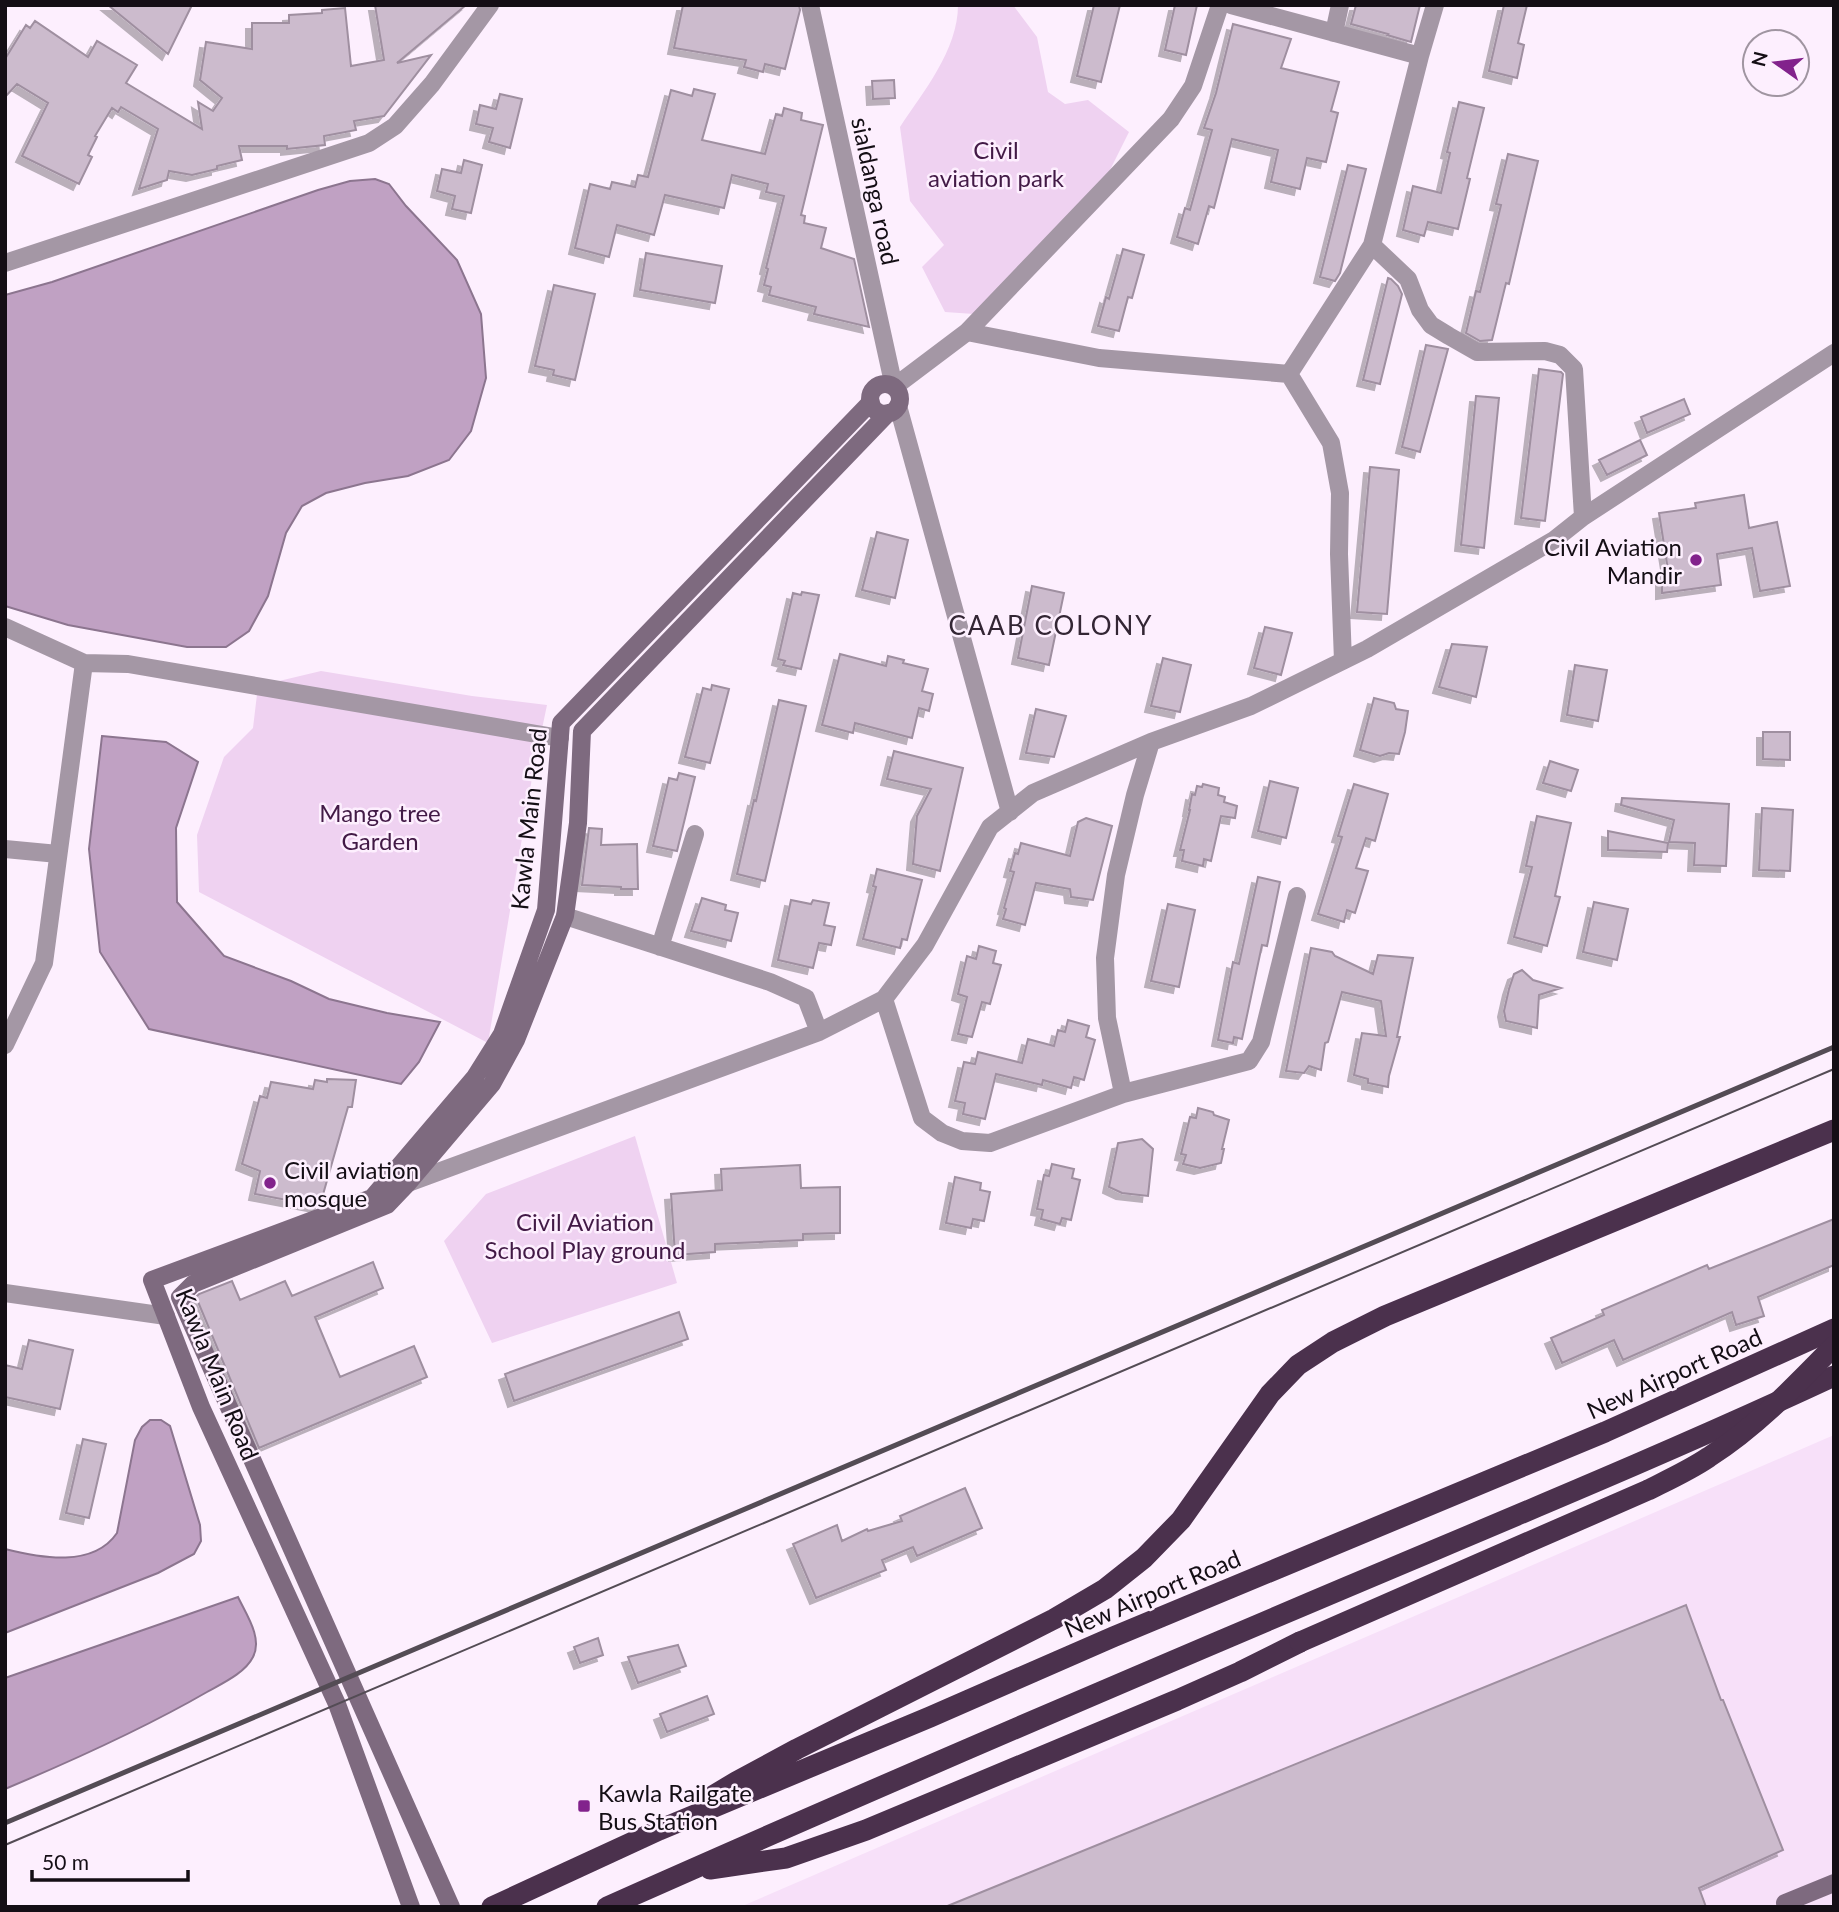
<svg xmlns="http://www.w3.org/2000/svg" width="1839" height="1912" font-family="Lato,sans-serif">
<defs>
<filter id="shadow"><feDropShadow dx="-6" dy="6" stdDeviation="0" flood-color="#0004"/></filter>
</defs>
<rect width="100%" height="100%" fill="#fdeffe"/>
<path fill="#f7e0f9" d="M1834,1435V1907H740Z"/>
<path fill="#efd2f1" d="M958,5H1013L1037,37L1048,92L1065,104L1088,100L1129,132L1106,178L974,314L945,312L922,267L944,245L910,201L900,127C923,92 958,50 958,5Z
M321,671L472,696L547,705L533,772L488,1043L199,892L197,835L224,757L253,728L258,686Z
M635,1136L677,1283L492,1343L444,1241L486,1194Z"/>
<path fill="#c0a1c3" stroke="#8c758f" stroke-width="2" d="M375,179L389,184L406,206L457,260L481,314L486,378L471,431L449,460L408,476L365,483L326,493L302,506L286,533L268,596L249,631L226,647H187L68,625L5,606V295L52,282L318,190L350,181Z
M102,736L166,742L198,762L176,828L177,902L224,956L291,981L329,999L387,1013L440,1022L419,1062L401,1084L149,1029L100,952L89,849Z
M150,1420H161L170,1426L200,1525L201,1541L194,1554L158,1573L5,1633V1549C41,1558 93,1568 117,1533L135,1440L142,1427Z
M238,1597C246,1614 263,1638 253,1657C245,1673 223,1683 207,1692C143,1729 74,1760 5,1789V1678Z"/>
<path fill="#ccbbcd" stroke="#9f8fa0" stroke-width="2" filter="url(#shadow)" d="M108,5H192L168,54Z
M375,5H466L397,63L431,55L384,116L354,121L356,130L324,136L325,145L287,149V146H239L242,160L217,166V169L192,175L169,171L167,180L139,189L158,129L121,107L118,112L112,108L95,136L97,137L88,155L92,157L79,184L22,156L48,103L17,84L5,97V59L26,25L30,28L35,21L88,57L97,41L137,65L126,83L202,129L198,102L213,111L222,98L200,80L206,42L252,49V23H289V15L322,13V10L345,8L351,66L384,60Z
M683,5H799L800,10L785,69L765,64L763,72L744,67L746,60L674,48Z
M1094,5H1120L1101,82L1077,76Z
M1175,5H1197L1186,55L1165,50Z
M1356,5H1420L1411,42L1387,35L1388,34L1351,24Z
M1504,5H1527L1518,43L1524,45L1517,78L1489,71Z
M1233,24L1291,39L1281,68L1339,82L1331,111L1338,113L1326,162L1307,158L1300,189L1271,182L1278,150L1232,139L1214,208L1209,206L1198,244L1177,237L1185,208L1190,210L1212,130L1204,128L1216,93Z
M894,80L895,98L873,99L872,81Z
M694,89L715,94L702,140L765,154L776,114L782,116L784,108L802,113L801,120L823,125L801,215L805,216L804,223L826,228L821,248L854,259L869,327L814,314L816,307L769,295L771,287L764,285L768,269L766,268L784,196L766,192L768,184L732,175L724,208L665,195L654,235L617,225L609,257L575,248L590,184L610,189L612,182L635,187L638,175L648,177L671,90L692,96Z
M500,94L522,99L510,148L489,142L493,128L476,124L480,105L496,109Z
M1459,102L1484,108L1467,178L1470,179L1458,229L1428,222L1424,236L1403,230L1413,186L1441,193L1450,153L1447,152Z
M1508,154L1538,161L1509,284L1506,283L1492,340L1480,341L1466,333L1476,291L1480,292L1501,205L1496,204Z
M464,160L482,165L471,213L452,209L455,196L437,191L442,169L461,173Z
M1348,165L1366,169L1340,273L1335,281L1320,277Z
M1123,249L1144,255L1132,298L1128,297L1119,331L1098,326L1106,297L1109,299Z
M646,253L722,266L715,303L640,290Z
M1388,278L1391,279L1398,286L1402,294L1380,384L1363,380Z
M554,285L595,294L575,380L553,375L554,370L535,366Z
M1426,345L1448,349L1420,452L1402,447Z
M1539,369L1561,372L1563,374L1545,521L1521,518Z
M1476,396L1499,398L1484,548L1461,545Z
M1684,399L1690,414L1647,433L1641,417Z
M1640,440L1647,455L1607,475L1599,460Z
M1370,467L1399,470L1387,614L1357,612Z
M1744,495L1749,528L1777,522L1790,586L1760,591L1752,548L1717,554L1721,585L1662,593V570H1668L1659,513L1696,508L1695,503Z
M877,532L908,540L895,598L862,590Z
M1032,586L1064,593L1049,665L1018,658Z
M802,592L819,595L801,669L783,665L785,661L778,659L793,593L801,595Z
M1265,627L1292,633L1281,675L1254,668Z
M1452,644L1487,647L1476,697L1439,687Z
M840,654L886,666L888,656L904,660L903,663L928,669L922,691L933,694L929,711L919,708L912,738L855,723L853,733L822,725Z
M1163,658L1191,665L1180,712L1151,706Z
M1575,665L1607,670L1598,721L1567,715Z
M712,685L729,689L710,763L685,757L703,688L711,690Z
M1374,698L1394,703L1396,709L1408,711L1405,732L1399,754L1389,753L1380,756L1360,750Z
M779,700L806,706L765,881L737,874L754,800L756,801Z
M1036,709L1066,716L1054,757L1026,753Z
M1763,732H1790V760L1763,759Z
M894,751L963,768L940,871L913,864L917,816L931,789L887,779Z
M1550,761L1578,770L1571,791L1543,783Z
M679,773L695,777L677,851L653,846L669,778L677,780Z
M1270,781L1298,788L1286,838L1258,831Z
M1203,784L1219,788L1218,795L1225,797L1224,802L1237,806L1235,818L1221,816L1211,861L1204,859L1203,866L1182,861L1184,850H1180L1190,810H1189L1192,794L1195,795L1197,786L1202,787Z
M1354,784L1388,794L1375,841L1366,838L1356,868L1368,871L1355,913L1347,910L1344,922L1318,914L1342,837L1338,836Z
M1622,798L1729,804L1726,866L1694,865L1695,843L1669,842L1674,820L1621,805Z
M1762,808L1793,810L1790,871L1759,870Z
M1537,816L1571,823L1555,896L1560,897L1547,946L1514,937L1532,867L1526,866Z
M1086,818L1112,826L1093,900L1071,897L1070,889L1036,883L1025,925L1003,919L1006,909L1004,908L1014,872L1010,871L1015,853L1018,854L1021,843L1070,856L1078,822Z
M589,828L602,829L601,845L637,844L638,889H621V887L582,885Z
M1608,831L1668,843L1667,852L1608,850Z
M877,869L922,880L907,940L902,939L900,948L863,939L876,887L873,886Z
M1258,877L1280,882L1267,946L1262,945L1242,1039L1234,1037L1233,1043L1218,1040L1233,962L1239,964Z
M702,898L726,905L725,910L738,913L731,941L691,931Z
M791,900L811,904L813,900L829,903L824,925L835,927L831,945L819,943L813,968L778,960Z
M1594,902L1628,909L1617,960L1583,952Z
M1168,904L1195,910L1179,987L1151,981Z
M979,946L996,951L993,963L1001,965L990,1004L982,1002L972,1037L958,1034L967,997L958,994L967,956L976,959Z
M1311,948L1332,952L1335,956L1373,974L1378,955L1413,958L1397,1037H1400L1389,1076L1388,1087L1368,1083V1079L1354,1075L1362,1033L1386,1036L1381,1001L1342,992L1328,1042L1325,1043L1321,1070L1309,1066L1304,1073L1286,1071Z
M1522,970L1533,980L1561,988L1539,995L1537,1028L1506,1021L1504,1011L1509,989L1514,974Z
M1068,1020L1089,1026L1086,1037L1095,1040L1084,1080L1074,1077L1071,1088L1043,1080L1042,1085L996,1074L985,1119L963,1114L965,1103L955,1101L964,1062L975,1064L978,1052L1022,1063L1028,1039L1054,1046L1058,1030L1065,1032Z
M327,1079L356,1080L352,1107H348L320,1205L318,1206L255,1194L260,1171L242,1164L260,1096L267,1098L271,1082L313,1089L315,1080L327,1082Z
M1198,1108L1213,1112L1214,1115L1229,1120L1222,1149H1224L1221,1163L1200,1168L1183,1164L1186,1155L1181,1154L1190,1117L1196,1118Z
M1142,1139L1153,1149L1148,1196L1122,1193L1109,1187L1118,1143Z
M1052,1164L1074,1169L1072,1178L1080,1180L1071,1220L1062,1218L1060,1224L1041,1219L1043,1210L1037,1209L1044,1175L1049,1176Z
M800,1165L801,1188L840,1187V1233L803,1234V1240L715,1244V1252L675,1255L671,1194L722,1190L721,1169Z
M955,1177L981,1183L980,1190L990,1192L984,1221L973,1219L971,1228L946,1223Z
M1834,1219V1265L1758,1297L1764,1316L1736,1325L1732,1312L1623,1360L1614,1340L1562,1363L1551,1338L1604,1315L1602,1310L1707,1265L1709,1269Z
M373,1262L383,1288L315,1317L340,1377L414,1346L427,1377L259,1448L196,1297L199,1294L232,1281L240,1300L285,1281L292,1296Z
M679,1312L688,1339L514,1401L505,1374Z
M29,1340L73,1350L60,1409L5,1397V1365L22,1369Z
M83,1439L106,1444L89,1518L66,1513Z
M965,1488L982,1528L917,1556L913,1547L882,1560L886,1570L816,1598L793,1544L837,1525L842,1541L867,1529L868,1531L902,1521L900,1516Z
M1686,1605L1721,1700H1723L1783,1850L1699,1888L1706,1907H945Z
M598,1638L603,1655L580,1663L574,1647Z
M678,1645L686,1666L638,1683L628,1657Z
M707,1696L714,1714L667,1732L660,1714Z"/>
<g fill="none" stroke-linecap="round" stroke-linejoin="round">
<path stroke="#a497a5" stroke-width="18" d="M810,5L894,387L967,332L1099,358L1289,374L1372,245L1420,56L1231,5
M1334,33L1340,5
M1420,56L1435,5
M1372,245L1408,279L1420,310L1431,325L1449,336L1477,352L1545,351L1560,355L1574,369L1583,517
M5,263L369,143L395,126L432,84L490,5
M967,332L1171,119L1193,86L1220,5
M1289,374L1331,443L1340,493L1339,554L1343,661
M898,406L1010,812
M5,627L84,663L128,664L560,738
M5,849L58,854
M565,916L770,982L806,998L819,1032
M660,947L695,834
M884,999L922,1118L942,1133L962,1141L990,1143L1123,1094L1249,1061L1123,1093L1107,1018L1105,958L1116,875L1135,795L1151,742
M5,1045L44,963L84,663
M1249,1061L1261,1042L1297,896
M408,1183L819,1032L884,999L925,945L990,827L1033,793L1151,742L1251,706L1367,649L1554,540L1583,517L1834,353
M5,1293L166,1316"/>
<path stroke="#7e6a7f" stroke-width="18" d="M870 399a15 15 0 1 1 30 0a15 15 0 1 1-30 0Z
M1785,1903L1834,1883
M411,1907L337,1704L201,1407L152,1280L372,1198L475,1077L502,1034L546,910L561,723L871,402
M451,1907L180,1297L193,1284L387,1205L408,1183L492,1084L516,1040L565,916L578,823L582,731L888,413"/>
<path stroke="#4b314d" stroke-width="21" d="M711,1797L736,1782L797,1749L1054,1619L1105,1589L1144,1558L1181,1520L1270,1394L1298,1365L1333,1342L1385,1316L1834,1130
M710,1869L786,1858L866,1830L1177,1700L1240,1672L1300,1642
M492,1907L659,1830L930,1717L1113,1637L1605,1432L1834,1329
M607,1907C852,1798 1099,1692 1347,1587C1510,1518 1673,1451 1834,1376"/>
<path stroke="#544c55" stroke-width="2" d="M5,1845L1834,1069"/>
<path stroke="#544c55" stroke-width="5" d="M5,1823L1834,1047"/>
<path stroke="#4b314d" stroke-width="21" d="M1300,1642L1648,1490C1668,1480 1690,1470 1709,1457C1756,1427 1795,1386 1834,1346"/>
</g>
<g fill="#82228c" stroke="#fdeffe" stroke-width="2.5">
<circle cx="1696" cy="560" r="7"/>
<circle cx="270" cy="1183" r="7"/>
<rect x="577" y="1799" width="14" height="14" rx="3.5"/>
</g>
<g text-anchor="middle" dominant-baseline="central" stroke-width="5" stroke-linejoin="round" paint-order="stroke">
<g font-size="24" fill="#421a46" stroke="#fdeffe">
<text x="996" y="149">Civil<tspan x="996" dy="28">aviation park</tspan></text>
<text x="380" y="812">Mango tree<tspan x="380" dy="28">Garden</tspan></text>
<text x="585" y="1221">Civil Aviation<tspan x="585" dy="28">School Play ground</tspan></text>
</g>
<g font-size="24" fill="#140e15" stroke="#fdeffe">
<text transform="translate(876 191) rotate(78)">sialdanga road</text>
<text transform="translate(528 819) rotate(-84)">Kawla Main Road</text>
<text transform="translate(1674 1373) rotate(-24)">New Airport Road</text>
<text transform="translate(218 1374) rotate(68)">Kawla Main Road</text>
<text transform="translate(1152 1593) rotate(-23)">New Airport Road</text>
</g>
<g font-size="24" fill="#140e15" stroke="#fdeffe" text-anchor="start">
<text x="1682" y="546" text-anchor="end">Civil Aviation<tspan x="1682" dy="28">Mandir</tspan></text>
<text x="284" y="1169">Civil aviation<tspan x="284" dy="28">mosque</tspan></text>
<text x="598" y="1792">Kawla Railgate<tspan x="598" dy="28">Bus Station</tspan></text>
</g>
<g font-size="26" letter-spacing="2" fill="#332634" stroke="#fdeffe">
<text x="1051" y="625">CAAB COLONY</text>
</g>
</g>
<rect width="1839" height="1912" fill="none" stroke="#140e15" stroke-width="14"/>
<g transform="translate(1776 63) rotate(284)"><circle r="33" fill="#fdeffe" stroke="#a095a1" stroke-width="2"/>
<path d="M0-5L12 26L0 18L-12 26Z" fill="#82228c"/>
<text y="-10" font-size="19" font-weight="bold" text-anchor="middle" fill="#140e15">N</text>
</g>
<path d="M32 1870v10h156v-10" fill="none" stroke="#140e15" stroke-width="3.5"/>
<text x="42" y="1870" font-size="21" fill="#140e15" stroke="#fdeffe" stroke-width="5" paint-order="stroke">50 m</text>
</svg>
